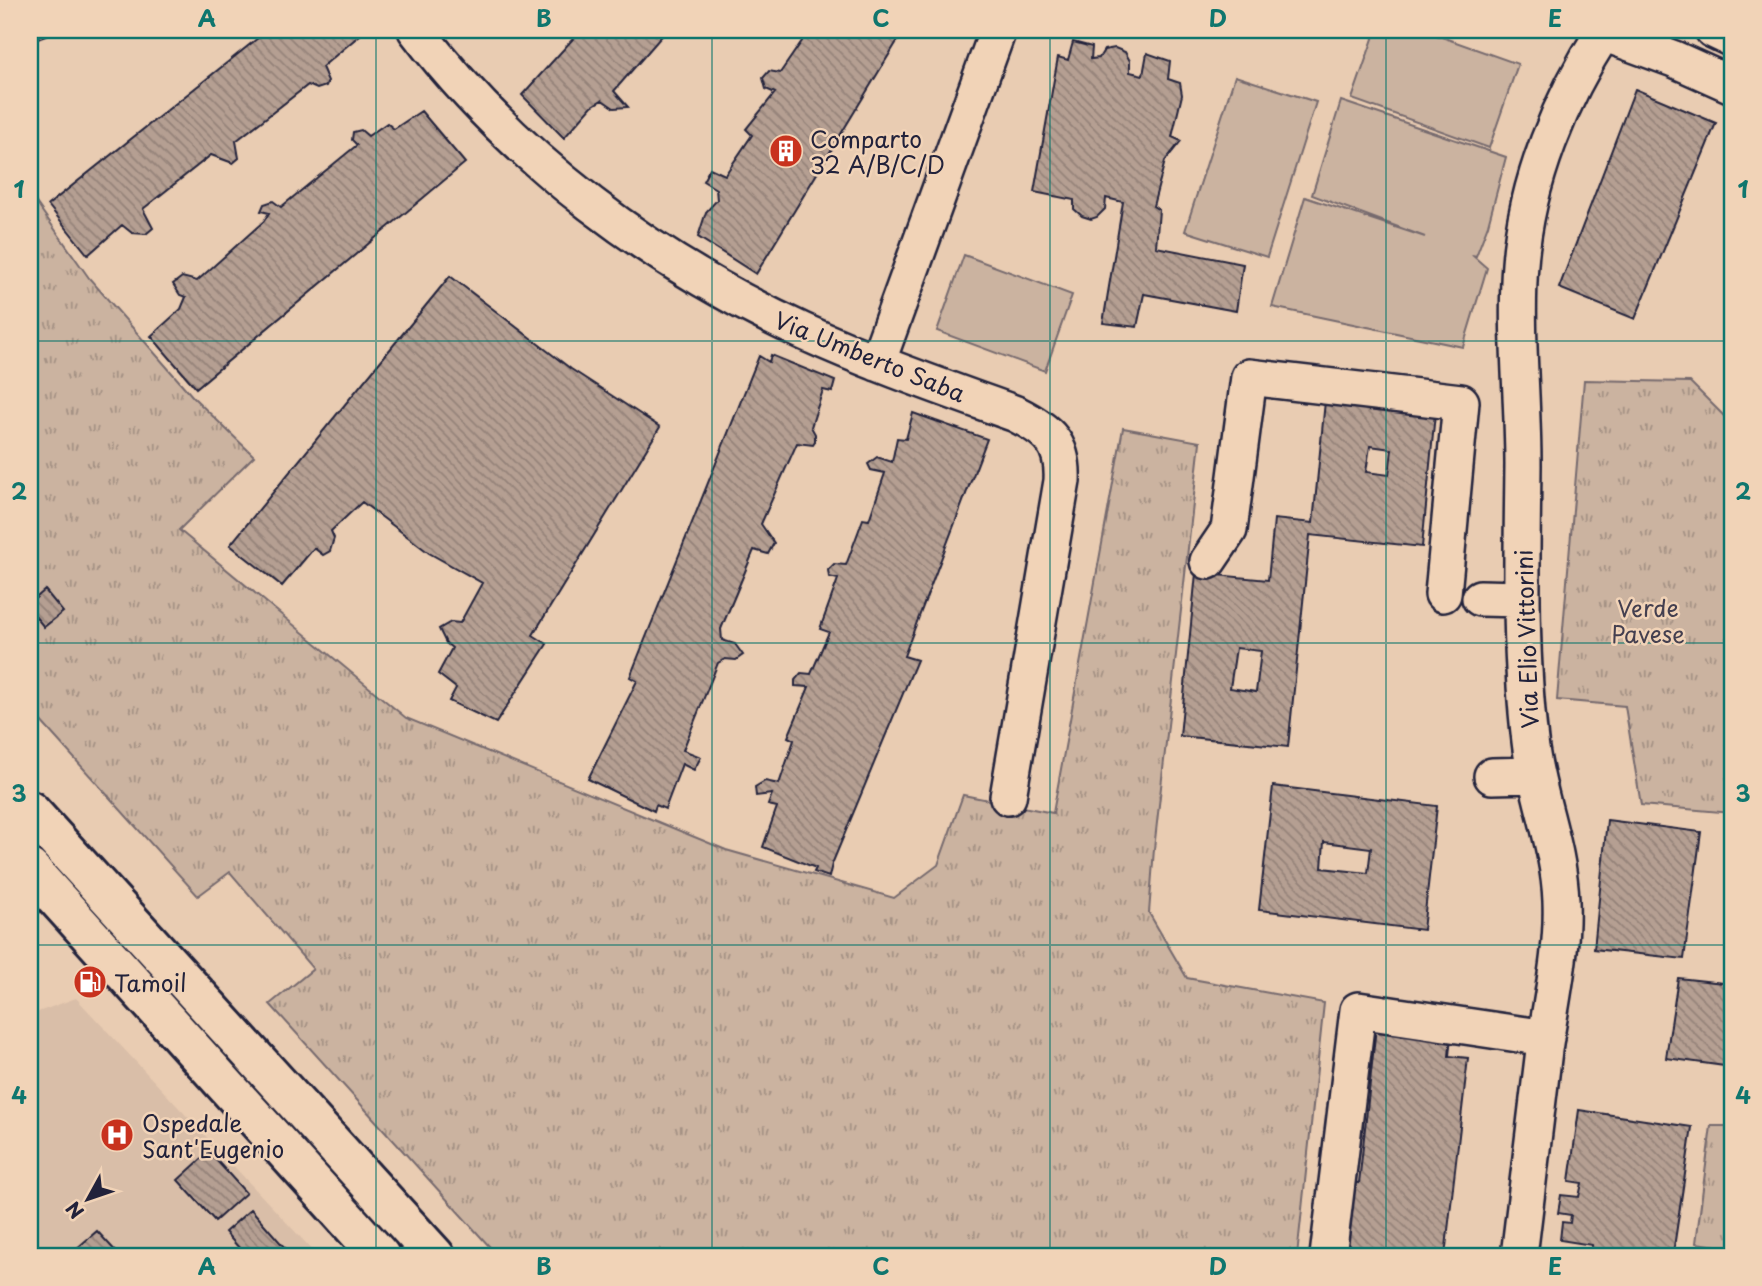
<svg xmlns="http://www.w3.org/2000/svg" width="1762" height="1286" font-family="'Playpen Sans',sans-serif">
<defs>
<pattern id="park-tufts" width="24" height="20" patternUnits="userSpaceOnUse" patternTransform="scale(1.75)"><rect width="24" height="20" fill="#cbb3a0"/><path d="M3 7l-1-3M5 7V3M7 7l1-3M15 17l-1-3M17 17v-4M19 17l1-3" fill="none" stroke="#a49184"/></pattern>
<pattern id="building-back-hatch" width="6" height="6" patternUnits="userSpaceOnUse" patternTransform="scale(1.75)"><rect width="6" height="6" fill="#b59f92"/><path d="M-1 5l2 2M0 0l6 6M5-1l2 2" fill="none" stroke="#938178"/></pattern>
</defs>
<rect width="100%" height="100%" fill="#e9ccb2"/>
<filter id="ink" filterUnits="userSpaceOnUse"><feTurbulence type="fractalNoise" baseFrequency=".0143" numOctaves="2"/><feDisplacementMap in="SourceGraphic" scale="14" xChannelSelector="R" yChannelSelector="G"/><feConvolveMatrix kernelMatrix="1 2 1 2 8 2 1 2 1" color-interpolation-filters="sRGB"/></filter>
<g filter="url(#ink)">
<path fill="#d9bea8" d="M76,998L318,1256H30V1015Z"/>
<path fill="#cbb3a0" stroke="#766a6e" stroke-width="2" d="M1376,30H1422L1518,64L1489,148L1352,99Z
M1235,76L1316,102L1267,257L1185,231Z
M1341,101L1506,157L1488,225L1476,256L1472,255L1487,268L1463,347L1272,307L1305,197L1425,237L1312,195Z
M964,255L1072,295L1045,371L937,331Z"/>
<path fill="url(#park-tufts)" stroke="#766a6e" stroke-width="2" d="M30,194L89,278L193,397L254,456L179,530L406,718L726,850L894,898L938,865L963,795L1053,813L1123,428L1200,442L1154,849L1149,913L1187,978L1324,1003L1297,1256H498L270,1004L313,969L230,872L198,896L30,709Z
M1584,380L1690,382L1732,424V813L1641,805L1625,706L1557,700Z
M1711,1126H1732V1248L1696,1243Z"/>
<path fill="url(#building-back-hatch)" stroke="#22223b" stroke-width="2" fill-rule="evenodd" d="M30,30H61L30,42Z
M268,30H358L361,34L322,67L328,81L326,86L317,89L308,85L236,141L239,158L233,163L211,155L143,209L153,228L146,234L132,233L122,225L88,255L48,205Z
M581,30H667L614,91L628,107L614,108L602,100L592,106L564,138L522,95Z
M804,30H904L756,274L698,237L706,212L717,200L716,189L703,181L710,168L725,175L752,135L746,129L775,93L766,89L763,78L769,71L780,73L802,41Z
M1073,42L1092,47L1091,59L1099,58L1104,50L1115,48L1125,52L1130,61V72L1143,75L1147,53L1170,61L1168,79L1180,83L1182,95L1172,137L1181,141L1165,161L1153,206L1159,210L1156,247L1243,264L1236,311L1144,294L1137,327L1103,323L1123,202L1106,198L1105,209L1097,217L1091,219L1082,216L1074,209V200L1034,192L1058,57L1068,60Z
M1635,89L1716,123L1635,319L1559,288Z
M421,111L465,163L196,388L151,336L181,309L186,297L180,295L173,284L182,277L197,281L264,221L269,213L261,211L264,204L273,201L281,207L357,145L352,140L353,132L361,130L368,136L387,123L394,129Z
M450,276L571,369L660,427L533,635L547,644L496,723L449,701L456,688L438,674L452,648L446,643L439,629L451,622L460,623L482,583L429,553L362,502L331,531L334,538L330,551L323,555L314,548L282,586L230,545Z
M771,355L835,381L832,392L823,390L811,427L815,434V442L813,445L797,443L761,524L774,543L768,554L754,550L721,629L722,640L735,644L743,655L736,660L725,659L718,663L683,750L701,757L694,770L682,764L665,809L656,805L654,811L588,779L637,681L630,677L759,356L769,362Z
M1326,391L1436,403L1422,547L1310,535L1288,747L1180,736L1196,573L1268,580L1274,519L1313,523ZM1370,446L1392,449L1389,475L1366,472ZM1236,648L1261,651L1256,692L1230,688Z
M913,413L987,439L904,656L917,660L832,864L829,877L814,872L816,868L763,847L777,807L768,805L772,794L756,796L755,787L765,781L779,784L794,740L788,737L809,687L795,686V680L801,673L811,674L829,632L820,629L838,579L829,577L828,570L834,564L846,565L863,519L869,520L885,473L871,470L868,464L877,457L892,462L897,438L906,439Z
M45,590L63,612L44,627L30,610V603Z
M1273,786L1437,806L1423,930L1259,910ZM1324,842L1371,848L1368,873L1322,868Z
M1607,820L1701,832L1684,959L1594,949Z
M1678,978L1732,984V1067L1666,1058Z
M1376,1027L1451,1036L1449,1056L1468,1058L1445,1256H1337L1346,1181L1359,1183Z
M1579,1110L1692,1127L1673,1254L1688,1256H1657V1254L1643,1252V1256L1603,1252L1602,1256H1591L1592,1245L1560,1240L1562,1222L1570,1223L1571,1215L1558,1213L1561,1195L1579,1197L1582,1183L1569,1181Z
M209,1152L246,1193L215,1221L178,1180Z
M251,1209L292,1256H246L225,1232Z
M97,1231L120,1256H68Z"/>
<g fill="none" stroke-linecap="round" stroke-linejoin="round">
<defs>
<path id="minor" d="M416,30C516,161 653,262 802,331C872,363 944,388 1016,414C1048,430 1064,443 1062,481L1008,797
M1595,30L1674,59L1732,85
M1713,30L1732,39
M877,363L998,30
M1208,561L1229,530L1249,377L1461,402L1443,594
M1480,598L1522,599
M1492,776L1535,775
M1328,1256L1358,1010L1546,1038
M1519,1256C1527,1188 1535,1119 1544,1050C1551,1001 1563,951 1561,901C1559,845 1536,795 1530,741C1519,649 1522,557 1523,465C1523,398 1515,330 1520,264C1526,182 1561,98 1605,30"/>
<path id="major" d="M30,811L435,1256
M30,869L380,1256"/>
</defs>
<use href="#minor" stroke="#22223b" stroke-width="40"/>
<use href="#major" stroke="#22223b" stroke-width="44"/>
<use href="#minor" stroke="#f1d3b7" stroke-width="35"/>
<use href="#major" stroke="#f1d3b7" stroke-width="38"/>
</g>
</g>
<path fill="none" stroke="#0f766e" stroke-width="2" stroke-opacity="0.55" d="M376,30V1256M712,30V1256M1050,30V1256M1386,30V1256M30,341H1732M30,643H1732M30,945H1732"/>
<defs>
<symbol id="building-disc" viewBox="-11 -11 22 22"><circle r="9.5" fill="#c8321e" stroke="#f1d3b7"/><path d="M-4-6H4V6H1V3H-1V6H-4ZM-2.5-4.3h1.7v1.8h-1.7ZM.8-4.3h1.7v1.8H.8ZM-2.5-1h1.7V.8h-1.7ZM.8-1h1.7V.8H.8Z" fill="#fff"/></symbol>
<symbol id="fuel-disc" viewBox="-11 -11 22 22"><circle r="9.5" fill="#c8321e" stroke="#f1d3b7"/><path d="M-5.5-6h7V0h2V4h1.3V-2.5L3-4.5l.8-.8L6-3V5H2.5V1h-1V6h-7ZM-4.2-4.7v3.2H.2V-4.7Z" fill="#fff"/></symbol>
<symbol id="hospital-disc" viewBox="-11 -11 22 22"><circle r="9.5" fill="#c8321e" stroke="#f1d3b7"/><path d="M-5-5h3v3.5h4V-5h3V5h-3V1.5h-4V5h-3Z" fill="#fff"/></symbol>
</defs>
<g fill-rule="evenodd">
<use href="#building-disc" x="767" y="132" width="38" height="38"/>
<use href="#fuel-disc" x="71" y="963" width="38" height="38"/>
<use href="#hospital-disc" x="98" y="1116" width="38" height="38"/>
</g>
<g text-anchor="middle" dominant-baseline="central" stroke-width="5" stroke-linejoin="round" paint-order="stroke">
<g font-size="23" fill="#22223b" stroke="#f1d3b7" text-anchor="start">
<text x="810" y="138">Comparto<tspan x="810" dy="26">32 A/B/C/D</tspan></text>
<text x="114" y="982">Tamoil</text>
<text x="142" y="1122">Ospedale<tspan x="142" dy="26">Sant'Eugenio</tspan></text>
</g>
<g font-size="23" fill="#22223b" stroke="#f1d3b7">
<text transform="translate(870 356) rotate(22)">Via Umberto Saba</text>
<text transform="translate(1526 639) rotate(-92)">Via Elio Vittorini</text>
</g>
<g font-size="23" fill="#443f4f" stroke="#f1d3b7">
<text x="1648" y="607">Verde<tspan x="1648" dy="26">Pavese</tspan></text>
</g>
</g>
<rect width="1762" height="1286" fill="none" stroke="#f1d3b7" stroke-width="77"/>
<g transform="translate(88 1199) rotate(230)" stroke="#f1d3b7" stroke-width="5" paint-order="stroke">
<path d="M0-5L12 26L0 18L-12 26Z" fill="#22223b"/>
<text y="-10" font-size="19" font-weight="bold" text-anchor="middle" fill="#22223b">N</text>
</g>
<rect x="38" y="38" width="1686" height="1210" fill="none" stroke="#0f766e" stroke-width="2.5"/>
<g font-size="23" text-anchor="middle" font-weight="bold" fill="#0f766e">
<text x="207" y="27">A</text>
<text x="544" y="27">B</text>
<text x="881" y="27">C</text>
<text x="1218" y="27">D</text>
<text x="1555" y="27">E</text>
<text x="19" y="198">1</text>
<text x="1743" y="198">1</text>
<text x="19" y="500">2</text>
<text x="1743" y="500">2</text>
<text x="19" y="802">3</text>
<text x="1743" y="802">3</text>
<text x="19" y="1104">4</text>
<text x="1743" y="1104">4</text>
<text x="207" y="1275">A</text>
<text x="544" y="1275">B</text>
<text x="881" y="1275">C</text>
<text x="1218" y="1275">D</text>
<text x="1555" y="1275">E</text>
</g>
</svg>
